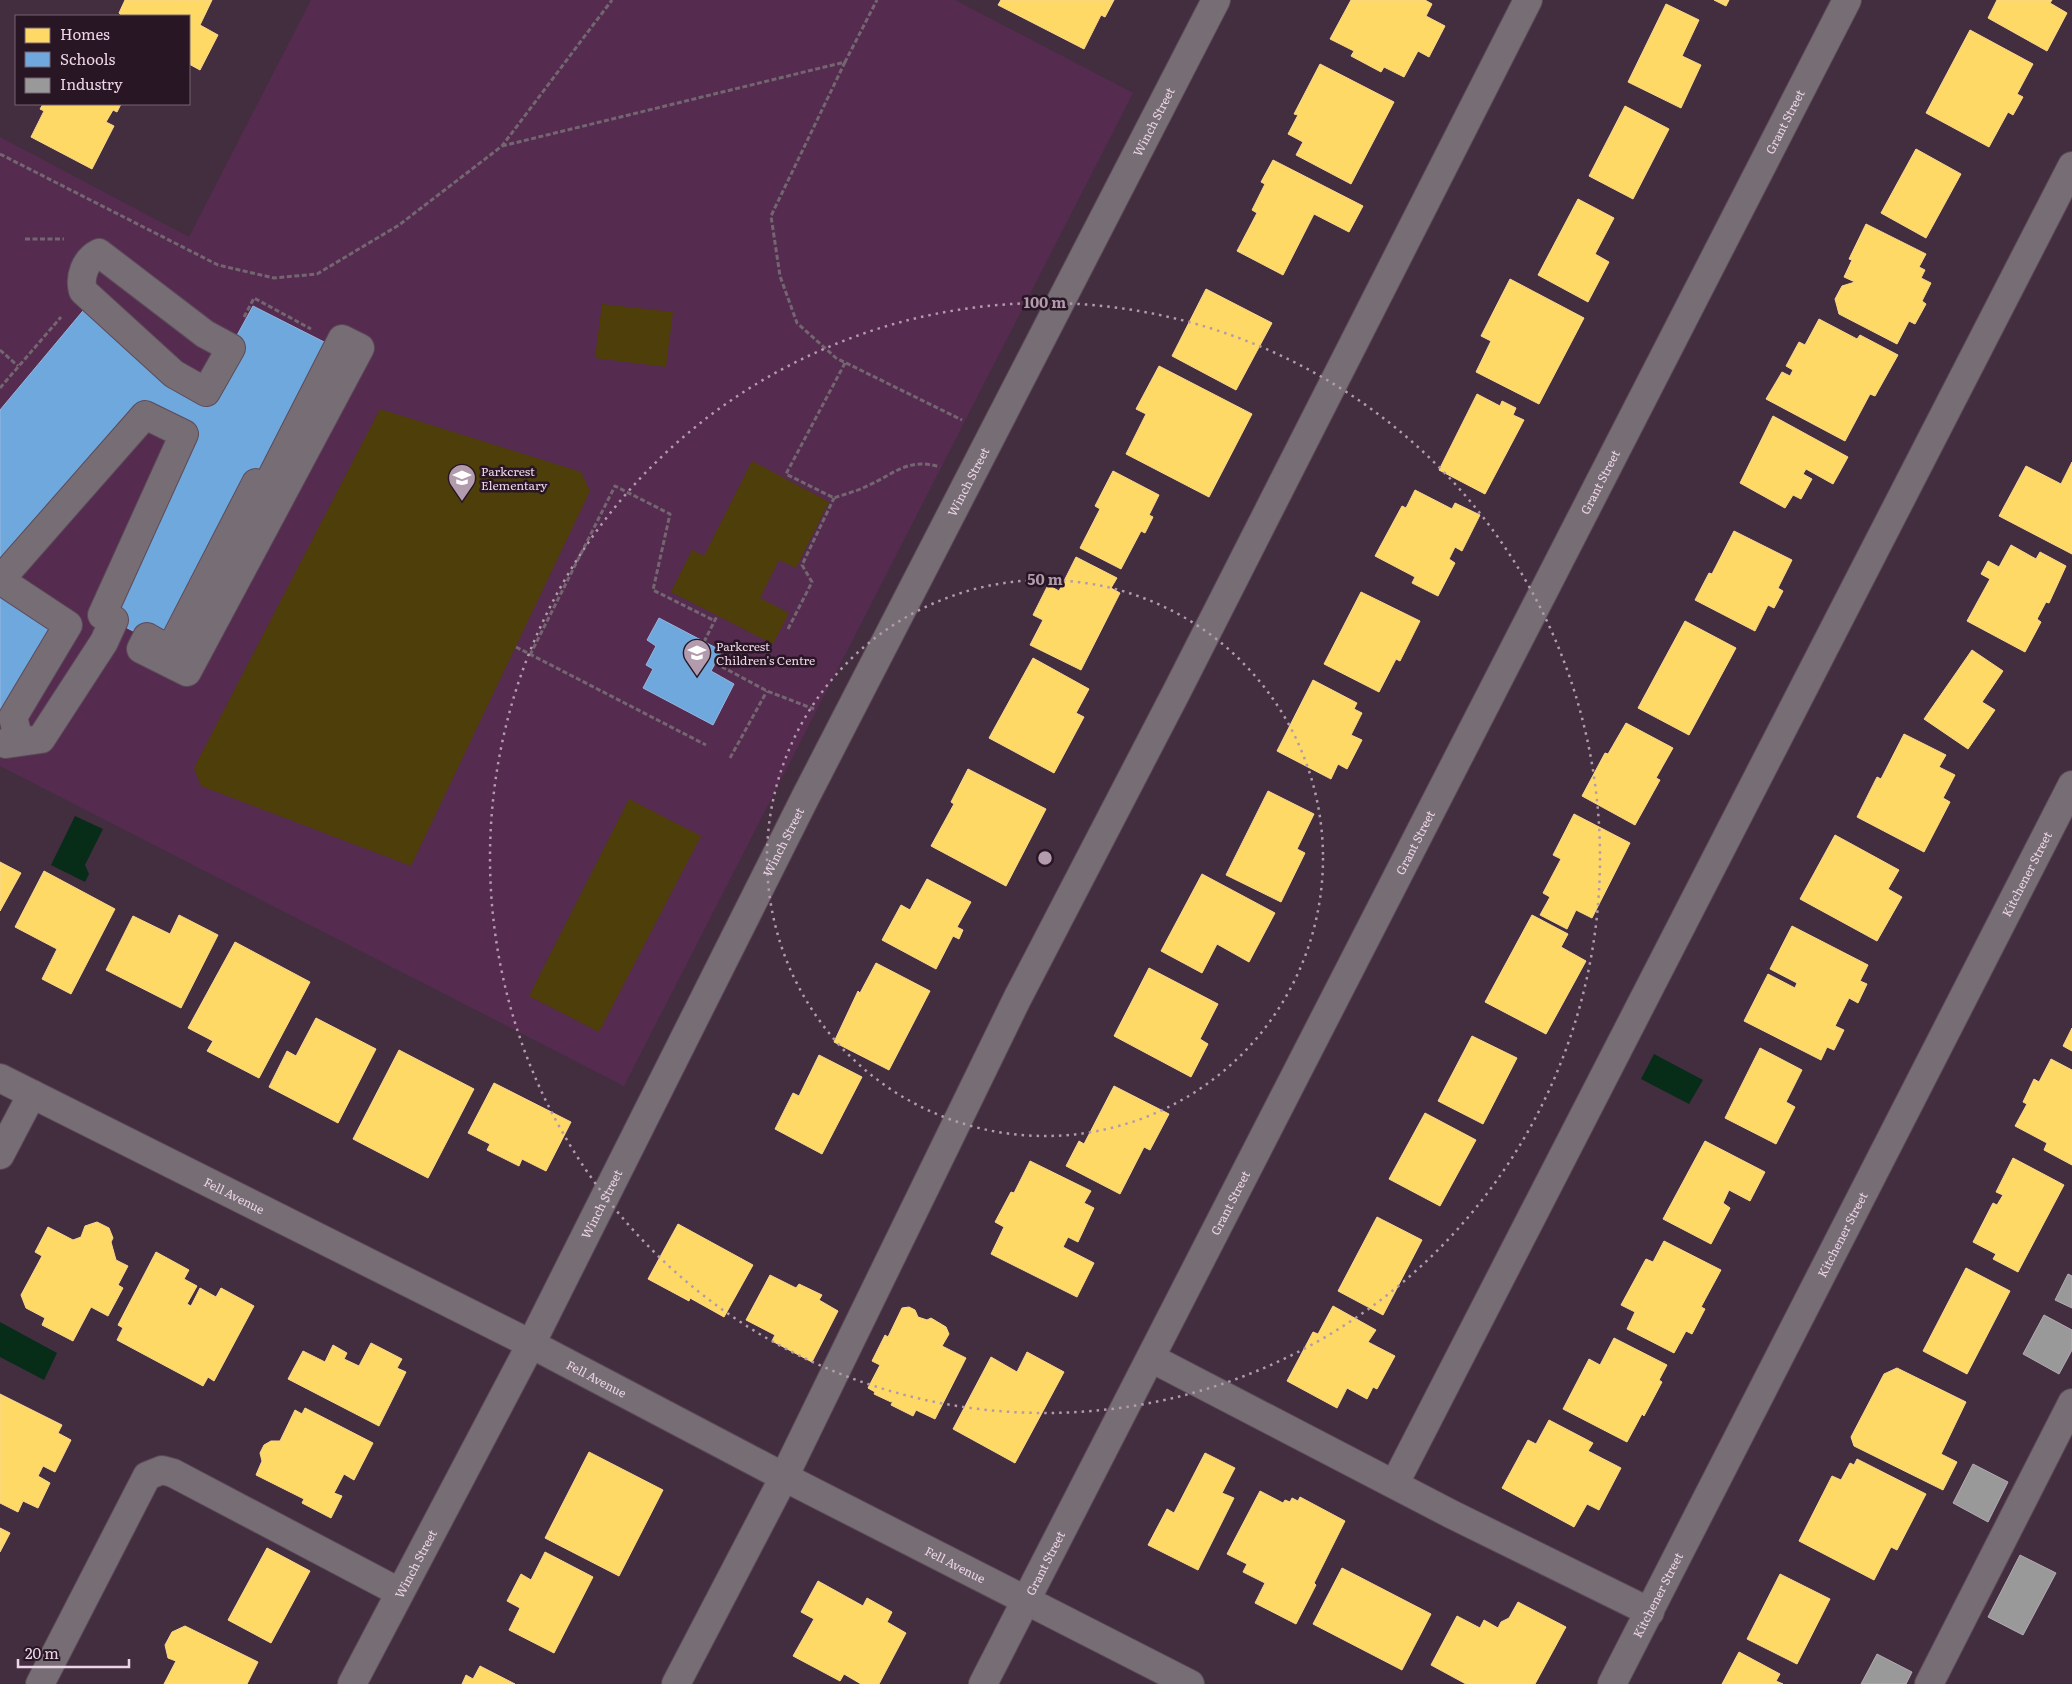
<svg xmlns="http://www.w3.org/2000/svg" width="2072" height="1684" font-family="Literata,serif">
<rect width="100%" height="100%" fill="#432e40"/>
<path fill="#552b4f" d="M311,0H955L1133,93L624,1086L0,766V137L189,237Z"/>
<path fill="#4e3e0a" d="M602,304L673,312L666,367L595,358Z
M380,409L581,472L590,491L411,866L201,786L194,768Z
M752,461L829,502L796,568L779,560L760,598L789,613L773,644L671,592L692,550L704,556Z
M629,799L701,836L599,1032L529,996Z"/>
<path fill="#072c18" d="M75,816L103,829L85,865L89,874L85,882L51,865Z
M1654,1054L1703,1080L1689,1104L1641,1079Z
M0,1322L57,1353L44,1380L0,1357Z"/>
<path fill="#ffd966" stroke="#fad88d" d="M125,0H212L200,25L218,35L200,70L189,64V16H122L119,13Z
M1001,0H1114L1105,17L1101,15L1084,49L998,5Z
M1351,0H1425L1432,4L1426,16L1445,26L1429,57L1418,51L1404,77L1384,67L1381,72L1351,56L1354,51L1330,39Z
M1714,0H1729L1726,6Z
M1997,0H2052L2050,3L2067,13L2047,51L1988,18Z
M1666,4L1699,20L1682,56L1701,65L1681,108L1628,82Z
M1970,30L2033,64L2017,94L2023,97L2013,115L2008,112L1989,147L1926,113Z
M1320,64L1394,102L1351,184L1296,155L1303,142L1288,134L1298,115L1294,114Z
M43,104H121L117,112L113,110L106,122L114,126L92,169L31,137L44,111L40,109Z
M1625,106L1669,129L1633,199L1589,176Z
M1916,149L1961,174L1926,238L1881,213Z
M1273,160L1363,206L1349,232L1314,214L1283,275L1237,251L1257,213L1252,210L1265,184L1261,182Z
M1578,199L1614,218L1595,254L1609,262L1588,302L1538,275Z
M1866,224L1926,254L1919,267L1925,270L1921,278L1931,283L1922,301L1926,304L1915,324L1909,321L1897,344L1839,314L1835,299L1842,286L1855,282L1844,277L1852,260L1849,259Z
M1510,279L1584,318L1539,404L1476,372L1491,341L1481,336Z
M1206,289L1272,323L1236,390L1172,356Z
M1819,319L1857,339L1860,335L1898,355L1875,396L1870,394L1845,441L1766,399L1782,372L1790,376L1793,370L1786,366L1799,342L1805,345Z
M1159,366L1252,414L1209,497L1126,454L1146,414L1136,409Z
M1477,394L1500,406L1502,401L1516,408L1513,415L1524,420L1485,494L1439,470Z
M1773,416L1848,457L1833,484L1806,469L1803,474L1812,479L1801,499L1793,495L1785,508L1740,483Z
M2072,462V554L1999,516L2026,466L2061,484Z
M1113,471L1159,495L1149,515L1153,517L1145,533L1141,531L1121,569L1080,548L1100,509L1095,506Z
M1415,490L1452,509L1455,503L1480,515L1462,551L1455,547L1449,559L1455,563L1438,596L1412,583L1415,577L1375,556L1402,506L1406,508Z
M1734,531L1792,560L1778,588L1783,591L1774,608L1768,605L1755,631L1695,600L1709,573L1712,574Z
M2011,545L2036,559L2040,552L2066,566L2049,603L2046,602L2037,619L2041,622L2025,652L1967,621L1990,579L1981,574L1988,561L1999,567Z
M1076,557L1117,578L1111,588L1120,593L1081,670L1030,645L1043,620L1033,615L1048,585L1059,591Z
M1361,592L1420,621L1400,661L1396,659L1379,692L1324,664Z
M1685,621L1736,648L1689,735L1638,708Z
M1972,650L2003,671L1982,702L1995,710L1968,749L1924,719Z
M1033,658L1089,689L1076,713L1084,717L1054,773L989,738Z
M1313,680L1357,703L1354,709L1362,713L1351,735L1362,740L1347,769L1338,764L1331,779L1277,751Z
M1626,723L1673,748L1656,778L1660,780L1635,825L1582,796L1605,753L1608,754Z
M1904,734L1946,755L1939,767L1955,775L1943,798L1950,802L1924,852L1857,817L1877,777L1881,779Z
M968,769L1046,809L1006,886L931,846L954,804L951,802Z
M1268,791L1314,814L1297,849L1305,853L1281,902L1226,875Z
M1574,814L1630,843L1592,918L1576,910L1567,929L1540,915L1550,897L1543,893L1561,859L1553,855Z
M1835,835L1899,870L1888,889L1902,897L1877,941L1800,899Z
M0,862L21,873L0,911Z
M44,871L115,909L71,994L42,979L57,949L15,927Z
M1202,874L1275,913L1249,962L1217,944L1202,973L1161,951Z
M927,879L971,902L957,927L963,930L959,939L953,936L936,969L882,940L901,905L910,910Z
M179,915L218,935L181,1008L106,970L133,916L170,934Z
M1532,915L1568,934L1561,947L1586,961L1546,1034L1485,1002Z
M1792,926L1868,965L1860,981L1867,984L1858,1003L1849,998L1835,1026L1844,1030L1834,1050L1827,1047L1821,1060L1744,1021L1768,974L1795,988L1797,983L1770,969Z
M235,942L310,982L259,1078L207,1051L213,1041L188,1028Z
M876,963L930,991L889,1070L834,1042L858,991L860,993Z
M1149,968L1218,1004L1200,1039L1208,1044L1191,1077L1114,1036Z
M316,1018L376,1049L338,1123L269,1087L287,1051L296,1056Z
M2072,1028V1051L2063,1046Z
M1472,1036L1517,1058L1483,1124L1438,1101Z
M1760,1048L1802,1070L1786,1102L1795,1107L1776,1144L1725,1118Z
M399,1050L474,1089L428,1178L353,1139Z
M819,1055L862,1077L822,1154L775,1129L793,1093L799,1096Z
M2051,1059L2072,1070V1165L2044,1150L2047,1143L2015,1126L2027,1104L2023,1102L2034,1079L2039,1082Z
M494,1083L571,1122L546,1171L522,1159L519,1166L487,1150L490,1144L468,1133Z
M1114,1086L1169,1114L1150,1150L1144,1147L1120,1194L1066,1166L1079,1141L1084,1144Z
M1425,1113L1476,1140L1440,1206L1389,1179Z
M1705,1141L1765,1172L1750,1201L1729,1190L1723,1203L1730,1208L1711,1244L1663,1219Z
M2013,1158L2064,1185L2018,1272L1993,1259L1996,1254L1973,1242L1993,1203L1997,1205L2003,1195L1996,1192Z
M1030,1161L1091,1191L1084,1203L1094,1208L1078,1242L1068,1237L1063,1247L1094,1263L1077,1297L991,1254L1004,1227L995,1222L1011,1192L1014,1193Z
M1377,1217L1422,1240L1383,1315L1338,1291Z
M97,1222L109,1228L113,1238L111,1242L116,1260L128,1266L118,1285L123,1288L108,1316L91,1307L73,1341L42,1325L45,1318L26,1308L21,1295L42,1256L35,1252L48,1227L73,1240L81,1237L85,1226Z
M678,1224L753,1265L724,1317L690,1298L689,1301L648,1279Z
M1664,1241L1721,1270L1701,1307L1705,1309L1692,1334L1686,1331L1674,1353L1627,1329L1635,1312L1621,1305L1646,1259L1653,1262Z
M156,1252L189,1270L184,1279L197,1286L187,1304L191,1306L200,1288L216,1297L221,1288L254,1306L214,1381L208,1377L203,1386L117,1340L123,1328L118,1325Z
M1966,1268L2010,1291L1967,1374L1923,1351Z
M770,1275L796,1288L799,1284L822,1295L819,1300L838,1311L812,1362L772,1341L775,1335L746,1320Z
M1333,1306L1376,1330L1368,1342L1395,1356L1377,1389L1373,1387L1367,1399L1347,1388L1337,1408L1287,1381L1313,1332L1318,1334Z
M909,1307L915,1310L918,1317L927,1320L931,1318L946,1327L949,1334L942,1346L966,1358L935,1419L916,1410L913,1416L891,1405L893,1401L891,1402L874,1394L875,1392L868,1388L880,1365L872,1361L885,1335L888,1337L902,1308Z
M1614,1338L1667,1365L1659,1380L1662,1382L1644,1416L1642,1414L1627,1442L1563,1409L1589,1359L1600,1365Z
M371,1343L402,1359L397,1368L406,1372L379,1426L288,1379L303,1351L325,1362L333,1345L347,1353L344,1359L359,1366Z
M1027,1352L1064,1372L1015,1463L953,1429L991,1357L1017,1372Z
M1897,1368L1966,1402L1941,1454L1957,1462L1943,1490L1854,1446L1851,1437L1884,1374Z
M0,1394L62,1425L58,1433L71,1440L55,1472L43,1466L38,1476L50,1483L38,1508L23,1501L18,1512L0,1503Z
M305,1408L373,1443L354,1480L344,1474L334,1493L342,1496L331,1518L302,1503L304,1499L256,1475L262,1461L260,1453L264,1445L271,1441H280L295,1410L302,1414Z
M1549,1420L1593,1443L1588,1451L1621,1468L1599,1510L1587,1504L1574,1527L1502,1488L1528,1440L1536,1444Z
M589,1452L663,1490L619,1576L545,1538Z
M1205,1453L1235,1468L1222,1493L1234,1498L1198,1570L1148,1545L1167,1509L1174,1513Z
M1857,1459L1926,1494L1897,1550L1891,1547L1874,1580L1799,1541L1832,1476L1841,1480L1850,1463L1854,1465Z
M1260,1491L1283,1503L1285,1500L1290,1502L1292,1498L1298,1501L1300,1497L1345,1521L1314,1583L1316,1585L1296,1624L1255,1603L1265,1583L1243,1572L1247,1564L1227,1554Z
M0,1528L10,1533L0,1552Z
M267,1548L310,1571L271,1643L228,1620Z
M545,1552L593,1577L554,1653L509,1630L520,1608L507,1601L521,1574L531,1580Z
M1342,1568L1431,1614L1402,1670L1313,1624Z
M1780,1574L1830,1599L1797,1664L1747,1639Z
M818,1581L863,1606L867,1598L892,1612L887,1622L906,1633L879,1684H861L844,1674L840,1681L793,1656L814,1619L801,1612Z
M1518,1602L1566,1627L1535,1684H1466L1431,1665L1457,1616L1480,1628L1484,1620L1498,1628L1501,1622L1509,1618Z
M185,1626L258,1662L247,1684H164L176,1661L168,1658L165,1645L172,1632Z
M1739,1652L1780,1674L1776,1681L1783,1684H1722Z
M480,1666L515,1684H462L466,1675L473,1679Z"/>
<path fill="#6fa8dc" stroke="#95b6e0" d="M92,300L206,392L253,306L338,349L170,650L102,615L184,434L145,415L0,580L68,625L13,717L0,709V410Z
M659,618L722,651L711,671L734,684L713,725L643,688L653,669L646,665L656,646L647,640Z"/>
<path fill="#999" stroke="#b2abb1" d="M2068,1274L2072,1276V1308L2055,1300Z
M2044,1315L2072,1330V1350L2059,1374L2023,1354Z
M1973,1464L2008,1482L1988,1522L1953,1503Z
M2020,1555L2056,1573L2023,1635L1988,1617Z
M1877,1654L1912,1672L1906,1684H1861Z"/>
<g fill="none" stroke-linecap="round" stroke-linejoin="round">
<defs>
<g id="minor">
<path d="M99,253L205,334L231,348L206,392L174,374L83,291C79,277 85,260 99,253Z"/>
<path d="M342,339L360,348L187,672L141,649L147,637L170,650L256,483L266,488Z"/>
<path d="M145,415L184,434L102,615L114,620L104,642L41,739L6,744L17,733L13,717L68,625L0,580Z"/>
<path id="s1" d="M0,1078L531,1344L784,1477L1190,1684"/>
<path d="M0,1155L32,1094"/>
<path d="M1151,1358L1451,1514L1650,1612"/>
<path d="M1395,1483L2072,166"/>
<path d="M40,1684L147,1476L162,1470L173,1473L399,1592"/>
<path id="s2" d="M352,1684L531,1344L806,796L1216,0"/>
<path d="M676,1684L784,1477L1017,999L1177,691L1528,0"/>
<path id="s3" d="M983,1684L1847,0"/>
<path id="s4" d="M1612,1684L2072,785"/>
<path d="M1929,1684L2072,1403"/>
</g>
</defs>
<use href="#minor" stroke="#5d4a59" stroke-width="30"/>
<path stroke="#736670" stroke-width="3" stroke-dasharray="5 2.5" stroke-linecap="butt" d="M845,62L771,216L780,276L797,323L836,358L962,420
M502,146L845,62L877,0
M0,154L218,265L274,278L317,274L399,225L502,146L612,0
M25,239H64
M244,317L254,298L311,329
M0,350L18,366
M845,363L786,474L834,498C845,494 857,491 867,486C895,474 907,457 940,467
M0,388L61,317
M788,629L812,582L802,565L834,498
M704,642L717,616
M516,647L706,745
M530,655L615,486L670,514L653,590L715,621
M715,663L767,691L814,709
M730,758L767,691"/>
<use href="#minor" stroke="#776d75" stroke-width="28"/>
</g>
<g fill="none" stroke="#b29bad" stroke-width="2.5" stroke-dasharray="2.5 5">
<circle cx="1045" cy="858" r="278"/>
<circle cx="1045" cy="858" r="555"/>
</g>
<defs>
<symbol id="school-pin" viewBox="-11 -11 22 30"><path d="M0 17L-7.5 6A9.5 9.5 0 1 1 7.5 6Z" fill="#b29bad" stroke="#281624"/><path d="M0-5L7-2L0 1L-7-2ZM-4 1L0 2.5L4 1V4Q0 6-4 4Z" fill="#fff"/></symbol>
</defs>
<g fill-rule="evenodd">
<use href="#school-pin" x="446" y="462" width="32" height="43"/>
<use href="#school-pin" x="681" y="637" width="32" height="43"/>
</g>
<g text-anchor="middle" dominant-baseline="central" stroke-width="5" stroke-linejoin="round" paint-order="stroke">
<g font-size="12" fill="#edd5e8" stroke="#281624">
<text stroke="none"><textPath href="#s2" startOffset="1756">Winch Street</textPath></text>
<text stroke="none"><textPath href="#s3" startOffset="1756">Grant Street</textPath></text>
<text stroke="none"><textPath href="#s2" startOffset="1351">Winch Street</textPath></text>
<text stroke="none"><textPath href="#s3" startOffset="1351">Grant Street</textPath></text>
<text stroke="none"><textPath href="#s2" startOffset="946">Winch Street</textPath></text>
<text stroke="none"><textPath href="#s3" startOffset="946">Grant Street</textPath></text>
<text stroke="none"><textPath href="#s4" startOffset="910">Kitchener Street</textPath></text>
<text stroke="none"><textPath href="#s1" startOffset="262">Fell Avenue</textPath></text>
<text stroke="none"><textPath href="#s3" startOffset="541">Grant Street</textPath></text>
<text stroke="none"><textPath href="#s2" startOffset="541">Winch Street</textPath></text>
<text stroke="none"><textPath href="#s4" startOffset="505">Kitchener Street</textPath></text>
<text stroke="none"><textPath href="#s1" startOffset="668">Fell Avenue</textPath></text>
<text stroke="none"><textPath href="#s2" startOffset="136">Winch Street</textPath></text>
<text stroke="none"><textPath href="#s3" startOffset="136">Grant Street</textPath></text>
<text stroke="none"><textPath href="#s1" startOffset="1072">Fell Avenue</textPath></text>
<text stroke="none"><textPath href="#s4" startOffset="100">Kitchener Street</textPath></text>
</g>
<g font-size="12" fill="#edd5e8" stroke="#281624" text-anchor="start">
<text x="481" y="471">Parkcrest<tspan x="481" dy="14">Elementary</tspan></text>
<text x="716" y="646">Parkcrest<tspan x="716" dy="14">Children's Centre</tspan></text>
</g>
</g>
<circle cx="1045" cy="858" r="8" fill="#b29bad" stroke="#281624" stroke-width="2.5"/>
<g font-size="15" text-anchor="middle" font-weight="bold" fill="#b29bad" stroke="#281624" stroke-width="5" stroke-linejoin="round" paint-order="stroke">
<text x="1045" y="308">100 m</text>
<text x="1045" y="585">50 m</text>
</g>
<rect x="15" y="15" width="175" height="90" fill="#281624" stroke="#776272"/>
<rect x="25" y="28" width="25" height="15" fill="#ffd966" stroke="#776272"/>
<text x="60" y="40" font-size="15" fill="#edd5e8">Homes</text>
<rect x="25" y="52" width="25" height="15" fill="#6fa8dc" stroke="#776272"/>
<text x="60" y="65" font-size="15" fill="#edd5e8">Schools</text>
<rect x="25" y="78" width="25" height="15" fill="#999999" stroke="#776272"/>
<text x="60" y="90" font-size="15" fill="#edd5e8">Industry</text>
<path d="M18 1659v8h111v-8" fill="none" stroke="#edd5e8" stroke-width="2.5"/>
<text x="25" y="1659" font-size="15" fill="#edd5e8" stroke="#281624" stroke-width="4" paint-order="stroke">20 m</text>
</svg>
